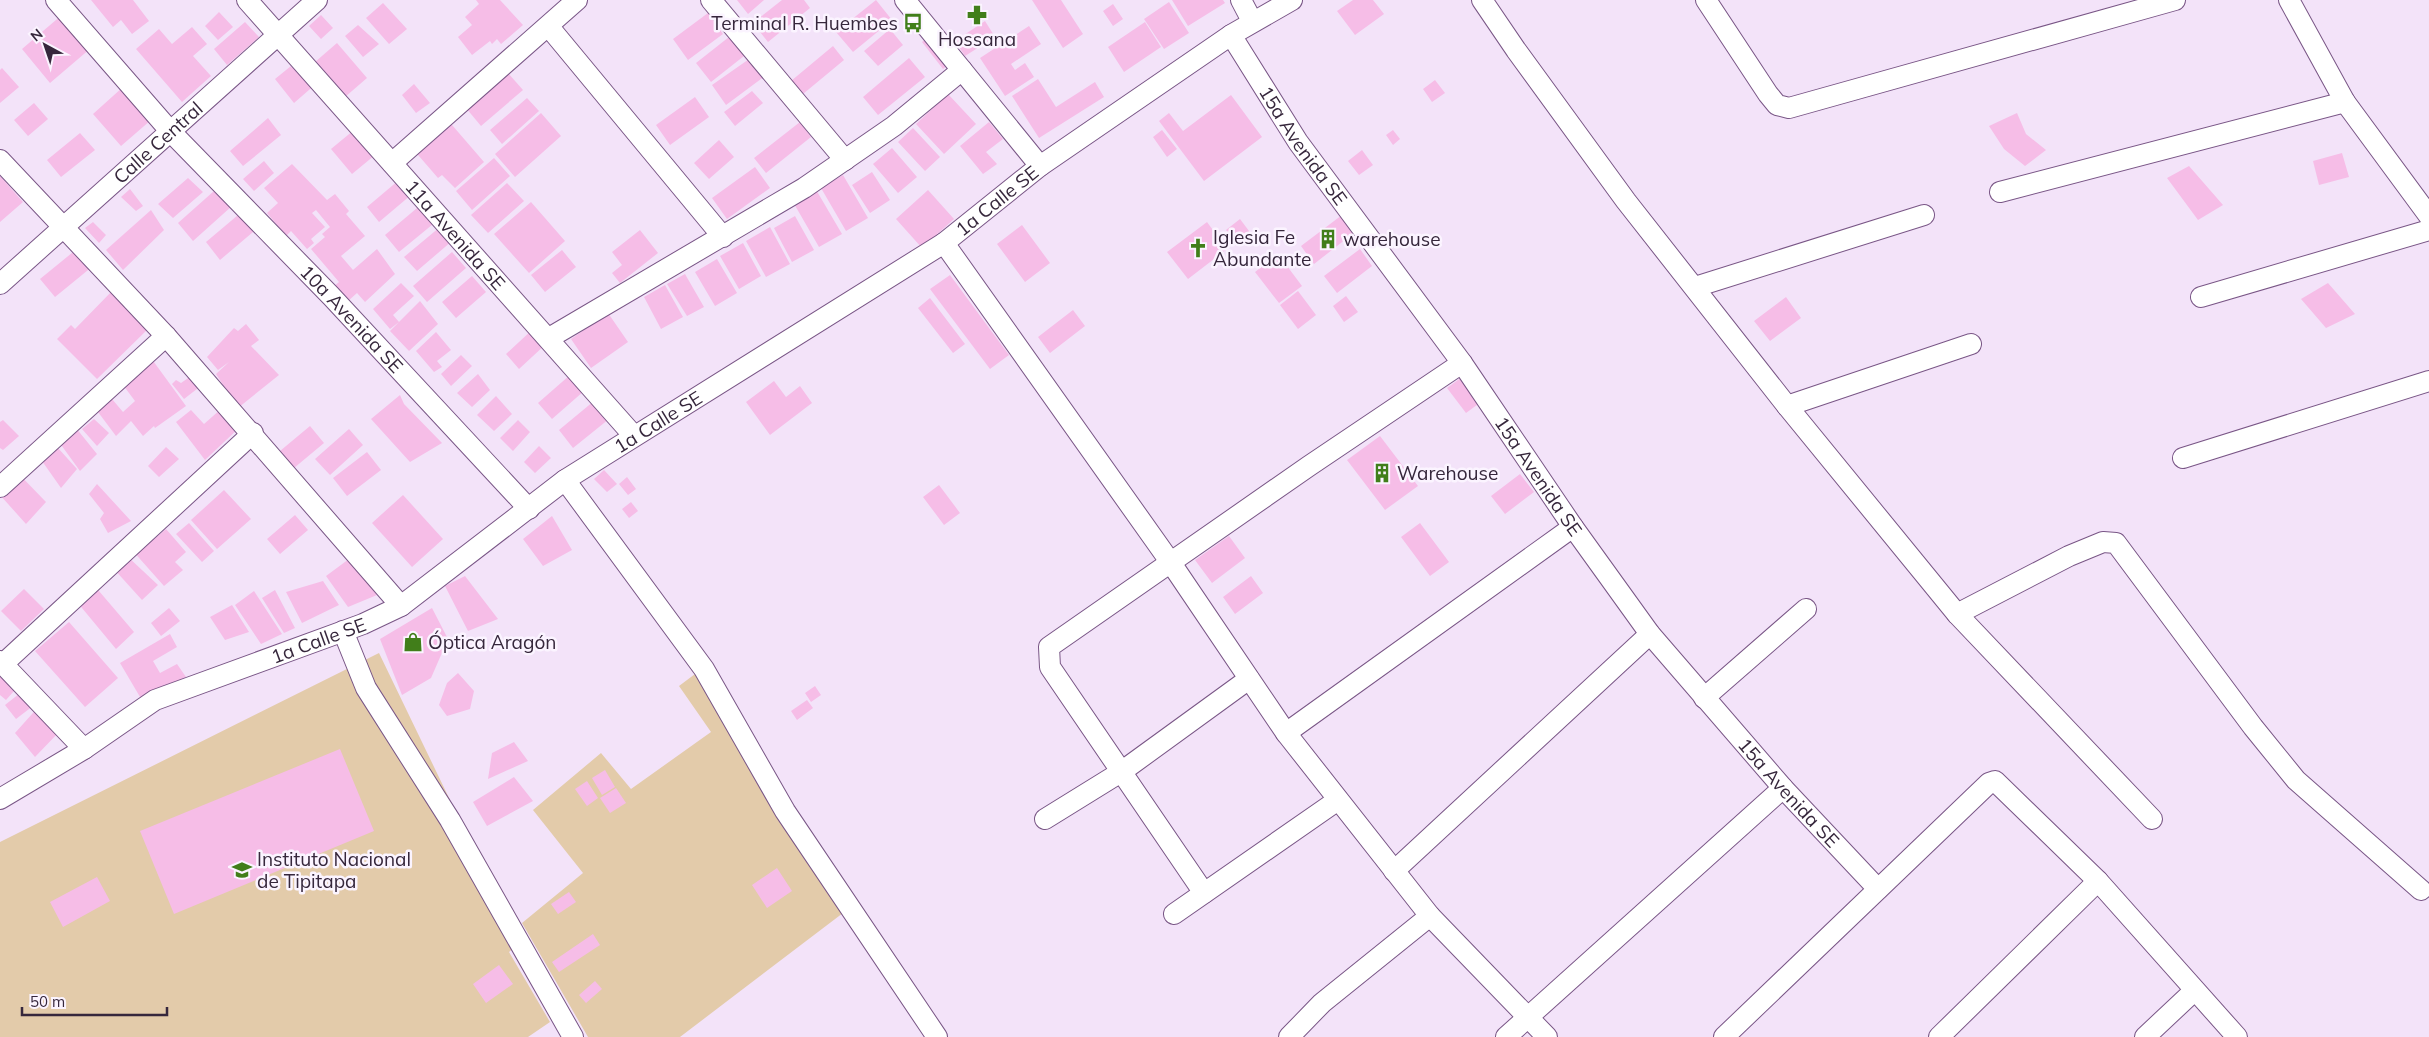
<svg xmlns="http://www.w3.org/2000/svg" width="2429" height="1037" font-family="Mulish,sans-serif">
<rect width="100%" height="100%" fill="#f3e3f9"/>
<path fill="#e3cbaa" d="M379,653L519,943L509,952L550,1022L528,1037H0V842Z
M699,671L843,913L680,1037H588L522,923L583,873L533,810L601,753L631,789L711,732L679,686Z"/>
<path fill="#f6bde7" d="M91,0H133L149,21L132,34L121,20L113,27Z
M476,0H500L523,25L501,44L497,39L492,44L490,41L472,55L458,37L472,25L465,17L479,4Z
M737,0H764L748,14Z
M782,0H804L810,8L768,42L753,23Z
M876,0L892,20L853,52L836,32Z
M1032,0H1061L1083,34L1063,48Z
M1172,0H1223L1225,3L1188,26Z
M1353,0H1373L1384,14L1355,35L1337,11Z
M1169,2L1189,33L1164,49L1144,19Z
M383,3L407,29L389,44L366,18Z
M1113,4L1123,19L1113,26L1103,11Z
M219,12L233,27L218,40L205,26Z
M708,13L723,34L688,60L673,39Z
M63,14L91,48L50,83L22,49Z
M321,15L333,28L321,39L309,26Z
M985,21L995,37L965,56L955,41Z
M245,22L259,37L227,65L214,49Z
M1145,22L1161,47L1124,72L1108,47Z
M358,25L379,44L363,57L345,36Z
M1029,26L1041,44L1011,64L1015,70L1025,63L1034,77L1005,96L980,58Z
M192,27L207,44L193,56L211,76L182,102L136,49L159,29L172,44Z
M890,29L903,45L878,66L864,51Z
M729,37L744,56L711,82L696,63Z
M927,38L948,65L943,69L922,42Z
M337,43L367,78L345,97L315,62Z
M833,46L844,60L803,94L791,81Z
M752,57L765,76L726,105L712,85Z
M909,58L925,77L878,115L863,97Z
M299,62L317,83L294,103L275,79L291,66L292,68Z
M2,68L19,87L0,103V70Z
M508,73L523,90L481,126L466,108Z
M1038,79L1056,107L1095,82L1104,97L1039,138L1012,96Z
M1435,80L1445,93L1432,102L1423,89Z
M414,84L430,103L416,113L402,95Z
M123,87L151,120L121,146L93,114Z
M752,91L763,103L735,126L724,112Z
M948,94L976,124L944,154L916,124Z
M1231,95L1262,137L1204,181L1159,121L1169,113L1183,131Z
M695,97L709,117L670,145L656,125Z
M527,98L539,111L502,144L490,130Z
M34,103L48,119L28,136L14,120Z
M541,113L561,136L515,177L495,154Z
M2017,113L2026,134L2046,150L2025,166L2004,149L1989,126Z
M268,118L281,135L243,166L230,151Z
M446,118L484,162L455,188L442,175L438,178L412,148Z
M800,122L811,137L766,173L754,158Z
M989,122L1003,139L986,152L997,164L983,174L960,146Z
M913,128L940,157L925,171L898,142Z
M354,130L375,155L352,174L331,149Z
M1162,130L1177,149L1167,157L1153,137Z
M1393,130L1400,139L1393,145L1386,135Z
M80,133L95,150L61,177L47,160Z
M719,140L734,157L709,179L694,163Z
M892,148L917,177L898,193L873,164Z
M1362,150L1373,165L1359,175L1348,161Z
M2342,153L2349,177L2319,185L2313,161Z
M494,158L510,176L472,210L456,191Z
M264,161L274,173L254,191L243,179Z
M292,164L327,200L335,194L349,211L346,214L365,236L341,256L353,270L377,249L395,274L365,302L357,293L347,302L333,287L339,282L311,249L325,237L322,234L330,227L316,210L312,213L325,227L311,239L314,243L307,249L291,231L286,236L267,213L278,203L264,188Z
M2189,166L2223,205L2198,220L2167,178Z
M755,167L770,188L727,219L712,198Z
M872,172L890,200L870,213L852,185Z
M843,175L868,218L846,231L821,188Z
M0,176L23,202L0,222Z
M188,178L203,192L173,218L158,204Z
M399,180L411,195L379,222L367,207Z
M507,183L524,201L488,233L471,215Z
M815,188L842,234L819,247L793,202Z
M130,189L143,206L136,211L121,197Z
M928,190L954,219L922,248L896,219Z
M214,191L232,206L193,241L178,223Z
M531,202L565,241L529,273L494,234Z
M423,203L438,220L399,252L385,235Z
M151,210L164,230L123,270L106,250Z
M244,210L260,226L220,260L206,242Z
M1342,215L1355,232L1314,264L1301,246Z
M795,216L814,250L792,262L774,228Z
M1240,219L1252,235L1238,246L1226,230Z
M93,222L106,235L99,243L85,228Z
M1207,222L1227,249L1188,279L1167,252Z
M1022,225L1050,263L1025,282L997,244Z
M440,227L452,241L417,271L404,257Z
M770,227L790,264L766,277L746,241Z
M640,230L658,253L620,283L612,273L622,265L612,252Z
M743,243L761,276L739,289L720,256Z
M78,248L93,266L55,297L40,279Z
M1360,249L1372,266L1337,293L1324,276Z
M562,250L576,267L545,292L531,275Z
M452,252L466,268L427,302L413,286Z
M1278,254L1302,286L1279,303L1255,272Z
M717,259L737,293L715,306L695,272Z
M685,274L704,307L687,316L667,284Z
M950,275L1009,355L990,369L930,289Z
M472,276L486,292L456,318L442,302Z
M401,283L414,296L393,315L399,322L390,329L373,309Z
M2328,283L2355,314L2326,328L2301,299Z
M665,285L683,317L661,329L644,297Z
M113,290L150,327L97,379L57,339L71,325L75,329Z
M1298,291L1316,315L1298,329L1280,305Z
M1346,296L1358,312L1344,322L1333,306Z
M1786,297L1801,318L1770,341L1754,321Z
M930,298L965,344L953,353L918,308Z
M420,301L438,324L409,351L390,331Z
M1073,310L1085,326L1050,353L1038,337Z
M608,313L628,342L591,368L571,339Z
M246,324L259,340L251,346L279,375L238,408L216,374L229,362L218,370L207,357L234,328L238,331Z
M533,329L546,344L519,369L506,354Z
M436,332L451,350L437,361L442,367L434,372L416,351Z
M461,355L472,366L451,386L441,374Z
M151,358L186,406L155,428L154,426L143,436L131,421L116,436L98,412L112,399L123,412L135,401L120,381Z
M478,374L490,390L472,407L457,393Z
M1466,374L1485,399L1466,413L1447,388Z
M570,375L584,391L552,419L538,403Z
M191,376L202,385L184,399L172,384L176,380L181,383Z
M774,381L786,397L800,386L812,403L770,435L746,402Z
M400,395L404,404L442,443L410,462L371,419Z
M496,396L512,414L494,431L477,415Z
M594,401L609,419L573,448L559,430Z
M221,409L240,427L205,460L176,422L191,410L204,424Z
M94,419L109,433L97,446L82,429Z
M3,420L19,436L3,450L0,448V422Z
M518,420L530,432L513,451L500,438Z
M310,426L324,443L294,468L280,451Z
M76,428L97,454L80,471L59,442Z
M349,429L363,445L330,475L315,459Z
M1380,436L1418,486L1385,510L1347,460Z
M539,446L551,458L535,473L524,462Z
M166,447L179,459L159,477L148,466Z
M58,448L77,469L61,488L42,461Z
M367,452L381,470L347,496L333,478Z
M15,470L46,502L26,524L0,495Z
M604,470L617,484L607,492L594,479Z
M1520,474L1534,492L1505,514L1491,496Z
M627,477L636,489L628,495L619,484Z
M97,484L131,521L108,533L100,519L104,513L89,494Z
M939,485L960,513L944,525L923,497Z
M224,490L251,519L217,549L191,520Z
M403,495L443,539L412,567L372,523Z
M631,502L638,511L629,518L622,509Z
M295,515L308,530L280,554L267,539Z
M552,516L572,550L543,566L523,539Z
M189,523L214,551L202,562L176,534Z
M1420,523L1449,562L1430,576L1401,537Z
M166,529L186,552L175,562L183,570L164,586L132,550L148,535L153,540Z
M1229,536L1245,558L1212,583L1195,560Z
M127,556L158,585L142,600L113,568Z
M349,559L377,595L348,607L326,576Z
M465,576L498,619L468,631L445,586Z
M1251,576L1263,593L1235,614L1223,597Z
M323,581L339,605L302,623L286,592Z
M93,584L134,632L116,649L77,602Z
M24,589L44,609L21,631L1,611Z
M275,590L295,628L284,633L262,598Z
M254,591L282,634L261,644L235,605Z
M232,605L249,632L225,640L210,617Z
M169,608L180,621L161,636L151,623Z
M432,608L448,639L431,678L402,695L380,639Z
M69,622L118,678L85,707L35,651Z
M170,634L177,647L153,661L160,673L177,664L186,677L143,702L120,663Z
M0,663L22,682L6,700L0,695Z
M458,673L474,691L470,709L447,716L439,705L447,683Z
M34,682L46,696L16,719L5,705Z
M815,686L821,695L811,702L805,693Z
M807,700L813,708L797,720L791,711Z
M41,704L60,731L35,757L15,733Z
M514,742L528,761L488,779L492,753Z
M340,749L374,831L174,914L140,831Z
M605,770L615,787L602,795L592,778Z
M514,777L533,801L487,826L473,802Z
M587,781L598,798L587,806L575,789Z
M616,788L626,803L610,813L600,798Z
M777,868L792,891L767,908L752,885Z
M97,877L110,901L63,927L50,902Z
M569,892L576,902L558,914L551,904Z
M593,934L600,945L559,972L552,962Z
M499,965L513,984L486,1003L473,984Z
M595,981L602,989L586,1003L579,995Z"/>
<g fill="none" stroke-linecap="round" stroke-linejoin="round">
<defs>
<g id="minor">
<path id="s1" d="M56,0L171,132L331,296L529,509"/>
<path id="s2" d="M247,0L634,436"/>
<path d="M711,0L845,160"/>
<path d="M905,0L1040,166"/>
<path d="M1241,0L1252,21"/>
<path d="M1482,0L1516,50L1626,201L1787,406L1957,614L2152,819"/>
<path d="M1706,0L1768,94L1777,105L1789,108L2175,0"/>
<path d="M2289,0L2345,102L2429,216"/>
<path d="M549,27L723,237"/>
<path id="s3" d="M1231,35L1298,142L1462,363L1573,527L1650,634L1783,788L1878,889"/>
<path d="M0,160L166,336L401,606"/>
<path d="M392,163L577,0"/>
<path d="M2000,192L2345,102"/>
<path d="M944,243L1171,563L1286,733L1430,916L1547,1037"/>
<path id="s4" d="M0,284L317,0"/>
<path d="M1695,287L1924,215"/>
<path d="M2201,297L2429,230"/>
<path d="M549,338L804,188L894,126L962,70"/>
<path d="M1787,406L1971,344"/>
<path d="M2183,458L2429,381"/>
<path d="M565,480L704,669L785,811L937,1037"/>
<path d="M0,487L166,336"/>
<path d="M1957,614L2069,556L2103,542L2116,543L2253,727L2296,780L2421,890"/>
<path d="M343,631L366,688L450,820L573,1037"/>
<path d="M0,661L84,749"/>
<path d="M3,664L253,433"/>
<path d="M1704,698L1806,609"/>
<path d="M1286,733L1573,527"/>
<path id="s5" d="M0,799L84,749L155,700L363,624L401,606L565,480L944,243L1040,166L1231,35L1292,0"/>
<path d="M1045,819L1121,772L1249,679"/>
<path d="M1394,871L1650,634"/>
<path d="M1204,893L1050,667L1049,647L1309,466L1462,363"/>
<path d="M1174,914L1338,800"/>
<path d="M1289,1037L1322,1003L1430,916"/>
<path d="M1506,1037L1783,788"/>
<path d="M1724,1037L1989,783L1995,781L2098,881L2237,1037"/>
<path d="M1939,1037L2098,881"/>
<path d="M2145,1037L2194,991"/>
</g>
</defs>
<use href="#minor" stroke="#795686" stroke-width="22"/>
<use href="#minor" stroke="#fff" stroke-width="20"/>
</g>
<defs>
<symbol id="pharmacy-bare" viewBox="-9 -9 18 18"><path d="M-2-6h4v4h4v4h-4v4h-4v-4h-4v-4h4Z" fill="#417e1a" stroke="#fbf4ff" stroke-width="2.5" paint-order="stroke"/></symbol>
<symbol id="bus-bare" viewBox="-9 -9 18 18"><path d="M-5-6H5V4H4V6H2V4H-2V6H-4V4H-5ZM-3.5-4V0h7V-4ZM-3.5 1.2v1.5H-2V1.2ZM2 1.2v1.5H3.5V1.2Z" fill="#417e1a" stroke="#fbf4ff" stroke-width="2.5" paint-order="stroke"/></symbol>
<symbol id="building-bare" viewBox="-9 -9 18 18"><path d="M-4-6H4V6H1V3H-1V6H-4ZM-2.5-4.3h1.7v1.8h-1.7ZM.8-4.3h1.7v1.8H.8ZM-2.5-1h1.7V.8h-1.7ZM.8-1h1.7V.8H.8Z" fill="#417e1a" stroke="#fbf4ff" stroke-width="2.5" paint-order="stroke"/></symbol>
<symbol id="church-bare" viewBox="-9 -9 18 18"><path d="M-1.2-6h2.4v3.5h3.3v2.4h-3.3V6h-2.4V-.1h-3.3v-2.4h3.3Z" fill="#417e1a" stroke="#fbf4ff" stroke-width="2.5" paint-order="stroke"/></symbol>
<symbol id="shop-bare" viewBox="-9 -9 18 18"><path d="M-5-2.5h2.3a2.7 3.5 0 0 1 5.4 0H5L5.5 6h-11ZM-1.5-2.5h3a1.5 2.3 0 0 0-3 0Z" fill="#417e1a" stroke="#fbf4ff" stroke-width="2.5" paint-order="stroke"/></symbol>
<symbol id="university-bare" viewBox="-9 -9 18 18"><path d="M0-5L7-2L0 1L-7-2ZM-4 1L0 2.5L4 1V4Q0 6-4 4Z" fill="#417e1a" stroke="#fbf4ff" stroke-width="2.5" paint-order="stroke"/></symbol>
</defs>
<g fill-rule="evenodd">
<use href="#pharmacy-bare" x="963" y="1" width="28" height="28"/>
<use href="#bus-bare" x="899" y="9" width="28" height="28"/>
<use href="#building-bare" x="1314" y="225" width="28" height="28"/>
<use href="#church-bare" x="1184" y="234" width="28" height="28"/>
<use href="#building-bare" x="1368" y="459" width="28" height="28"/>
<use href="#shop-bare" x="399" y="628" width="28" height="28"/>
<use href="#university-bare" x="228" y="856" width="28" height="28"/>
</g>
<g text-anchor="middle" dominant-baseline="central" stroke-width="5" stroke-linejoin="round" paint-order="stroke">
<g font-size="19" fill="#36273c" stroke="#fbf4ff" text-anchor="start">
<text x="898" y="23" text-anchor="end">Terminal R. Huembes</text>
<text x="977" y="39" text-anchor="middle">Hossana</text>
<text x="1213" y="237">Iglesia Fe<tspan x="1213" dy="22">Abundante</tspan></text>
<text x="1343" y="239">warehouse</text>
<text x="1397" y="473">Warehouse</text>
<text x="428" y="642">Óptica Aragón</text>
<text x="257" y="859">Instituto Nacional<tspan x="257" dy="22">de Tipitapa</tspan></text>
</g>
<g font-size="19" fill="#36273c" stroke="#fbf4ff">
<text stroke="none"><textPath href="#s4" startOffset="212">Calle Central</textPath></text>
<text stroke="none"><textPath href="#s3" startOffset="132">15a Avenida SE</textPath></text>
<text stroke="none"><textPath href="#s5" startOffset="1169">1a Calle SE</textPath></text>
<text stroke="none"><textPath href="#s2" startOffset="314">11a Avenida SE</textPath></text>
<text stroke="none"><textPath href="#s1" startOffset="435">10a Avenida SE</textPath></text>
<text stroke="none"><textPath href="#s5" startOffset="764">1a Calle SE</textPath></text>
<text stroke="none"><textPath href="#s3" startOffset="538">15a Avenida SE</textPath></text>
<text stroke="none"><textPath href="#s5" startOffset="358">1a Calle SE</textPath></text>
<text stroke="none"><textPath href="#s3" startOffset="942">15a Avenida SE</textPath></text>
</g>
</g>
<g transform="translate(45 45) rotate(320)" stroke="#fbf4ff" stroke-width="4" paint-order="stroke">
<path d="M0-4L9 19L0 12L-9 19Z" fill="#36273c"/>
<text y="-8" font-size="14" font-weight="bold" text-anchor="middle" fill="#36273c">N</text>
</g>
<path d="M22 1007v8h145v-8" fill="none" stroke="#36273c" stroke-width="2.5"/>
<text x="30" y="1007" font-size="15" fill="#36273c" stroke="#fbf4ff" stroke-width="4" paint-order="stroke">50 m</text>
</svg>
